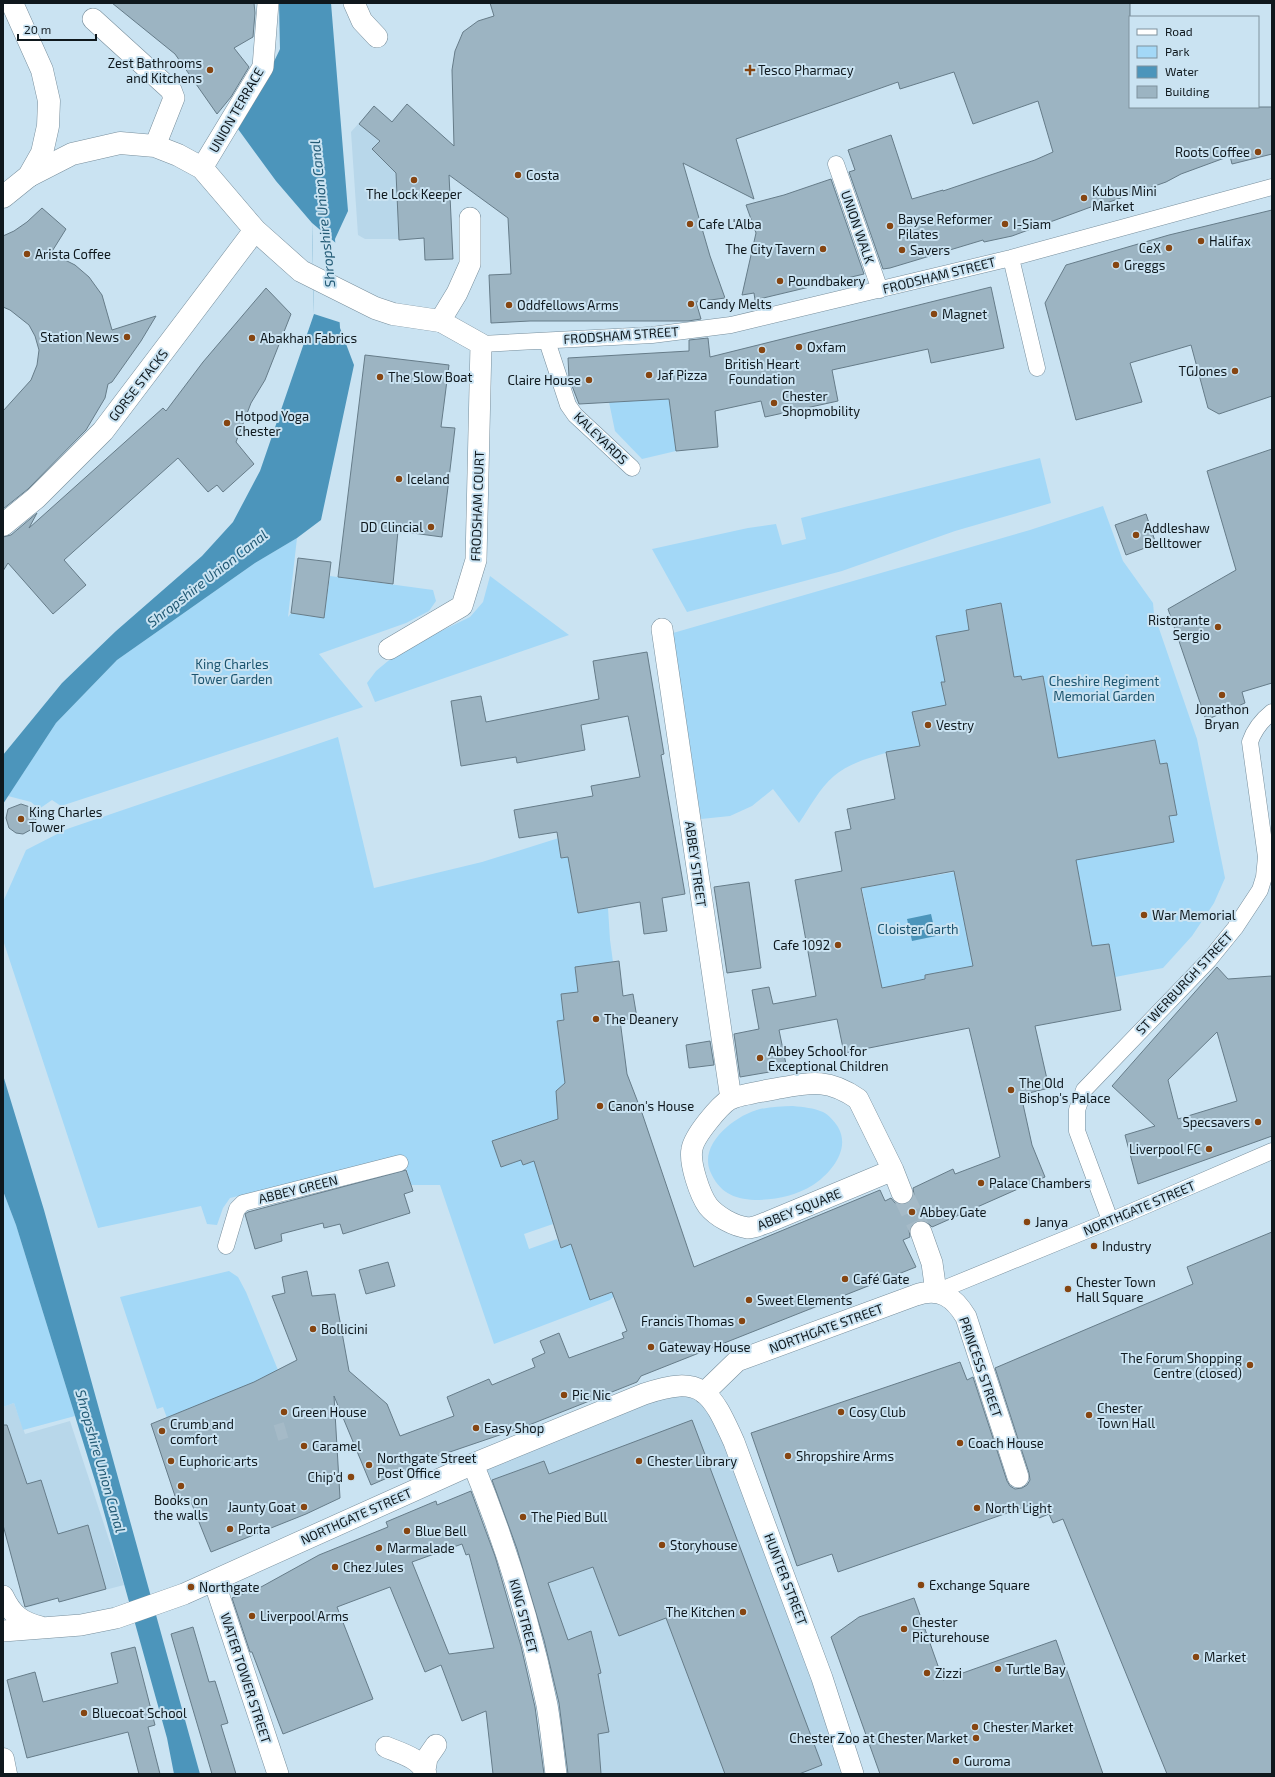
<svg xmlns="http://www.w3.org/2000/svg" width="1275" height="1777" font-family="'Exo 2',sans-serif">
<rect width="100%" height="100%" fill="#cae3f2"/>
<path fill="#b8d7ea" d="M407,104L448,140L453,259L425,260L424,239H365L358,235L351,132L374,106L392,121Z
M704,1393L853,1774H556L547,1706L473,1464L644,1394Z
M14,1403L25,1434L70,1421L124,1585L59,1602L58,1598L30,1607L24,1604L3,1525V1407Z"/>
<path fill="#a3d8f7" d="M669,399L676,451L642,459L615,431L609,402Z
M1040,458L1051,503L955,531L842,571L687,612L652,549L748,528L776,524L782,545L806,539L801,518Z
M1103,506L1123,561L1153,603L1154,614L1197,739L1225,878L1214,903L1192,936L1163,968L1115,977L1109,944L1092,946L1076,860L1174,841L1155,740L1058,758L1043,676L1022,680L1014,677L1001,603L966,610L969,630L945,682H941L953,723L913,717L917,735L927,744C899,750 856,757 834,776C819,789 810,807 799,823L773,789L752,806L730,816L701,819L673,633L1030,530Z
M297,538L288,617L291,613L324,618L330,576L433,590L436,601L429,611L406,623L319,654L363,707L61,806L52,800L39,809L31,802L8,796L56,723L117,660L255,563Z
M490,576L569,635L375,702L367,683L376,671L400,651L470,617L483,602Z
M338,737L374,888L482,862L562,837L559,848L561,858L573,856L574,893L578,913L608,908L610,940L613,962L575,967L578,992L561,994L564,1020L557,1022L564,1075L588,1072V1079L564,1084L556,1091L557,1102L563,1111L564,1117L493,1141L521,1160L523,1165L543,1157L537,1170L553,1224L524,1234L529,1249L557,1239L561,1248L605,1232L580,1269L591,1300L622,1289L610,1300L494,1344L440,1185H411L403,1156L230,1198L223,1208L217,1225L207,1224L201,1206L98,1228L3,940V902L26,850L67,829Z
M955,872L973,966L925,975V979L882,988L862,888Z
M793,1106C803,1107 814,1108 823,1112C829,1115 834,1121 838,1127C851,1149 831,1173 813,1185C795,1196 776,1200 755,1200C733,1199 719,1192 710,1171C699,1143 736,1115 760,1109C771,1107 782,1106 793,1106Z
M3,1191L16,1225L75,1416L23,1430L14,1403L3,1407Z
M229,1271L238,1277L246,1292L278,1370L254,1383L167,1418L163,1407L157,1409L120,1297Z"/>
<path fill="#4c95bb" d="M279,3H331L348,211L335,239L340,328L354,365L321,520L297,538L255,563L117,660L56,723L3,804V755L62,683L116,631L202,556L233,522L260,471L314,314L312,223L276,181L238,129L258,95L280,49Z
M931,914L936,936L912,941L907,919Z
M3,1075L44,1210L200,1774H174L167,1738L97,1487L16,1225L3,1191Z"/>
<path fill="#cae3f2" d="M312,223L337,244L342,323L314,314Z"/>
<path fill="#9cb4c2" stroke="#667c89" fill-rule="evenodd" d="M112,3H254L255,13L253,37L234,48L249,67L231,97L217,114L175,54Z
M490,3H1130V107H1272V154L1232,164L1230,156L1181,174L1166,182L1098,206L1099,204L1012,236L984,242L983,240L890,268L883,269L849,172L855,170L848,150L891,135L912,199L943,190V191L1035,160L1053,152L1038,101L973,124L954,72L900,89L898,82L736,139L754,199L683,163L710,256L725,298L696,302L701,319L688,321H530L491,323L489,275L511,274L508,218L449,175L453,259L425,260L424,238L399,240L396,173L372,149L380,141L359,124L374,106L392,122L407,104L454,146L452,70L455,51L463,32L478,21L494,16Z
M831,179L864,274L755,300L754,293L742,295L756,233L746,205L784,195Z
M42,208L66,229L51,253L75,265L89,277L102,295L112,330L156,316L141,341L112,382L108,384L105,398L86,430L28,489L3,509V411L31,380L37,365L39,350L35,336L29,325L10,310L3,307V236L14,231L27,222Z
M1272,210V396L1219,414L1208,408L1191,345L1130,363L1142,402L1076,420L1045,303L1066,265L1169,235Z
M991,287L1004,348L931,363L928,349L832,370L838,401L765,417L761,401L715,411L718,447L676,451L669,399L579,404L569,378L568,358L689,351V340L708,338L710,357Z
M266,288L291,314L265,380L251,403L236,442L254,464L223,492L217,485L208,492L178,458L64,560L86,585L53,614L8,563L3,571V537L11,535L37,513L29,528L163,408L166,411L203,362Z
M365,355L449,365L441,427L455,428L442,537L398,531L393,584L338,577Z
M1272,449V683L1242,692L1245,703L1206,720L1168,609L1236,570L1207,471Z
M1146,514L1156,544L1126,555L1115,525Z
M298,558L331,562L324,618L291,613Z
M1001,603L1014,677L1021,676L1022,680L1043,676L1058,758L1155,740L1160,764L1167,763L1177,815L1169,816L1174,842L1076,860L1092,946L1109,944L1121,1010L1035,1026L1049,1088L1021,1095L1032,1145L1045,1177L932,1227L928,1223L923,1220L917,1221L912,1224L909,1230L910,1237L903,1240L916,1267L641,1376L637,1382L529,1425L438,1456L371,1485L334,1396L340,1498L306,1514L211,1552L191,1502L178,1505L151,1424L254,1382L297,1360L272,1296L285,1293L282,1277L307,1271L312,1296L335,1294L349,1371L387,1404L400,1436L454,1416L447,1397L489,1379L492,1385L535,1367L532,1359L545,1353L540,1341L559,1333L569,1358L624,1338L622,1333L627,1331L612,1292L590,1300L571,1244L561,1248L534,1161L523,1165L521,1160L501,1167L492,1141L558,1119L556,1091L565,1083L557,1021L564,1020L561,994L578,992L575,967L619,961L623,996L633,994L637,1018L620,1020L627,1074L642,1113L694,1267L880,1190L885,1201L891,1198L895,1203L900,1205L906,1204L911,1201L914,1195L913,1188L953,1169L955,1174L1000,1157L969,1028L844,1053L837,1019L779,1030L787,1069L740,1077L734,1034L759,1029L752,990L769,987L773,1004L816,996L795,880L842,871L835,832L851,829L847,809L895,799L886,752L920,746L912,712L946,705L941,682H945L936,636L969,630L966,610ZM954,871L973,966L925,975V979L882,988L861,888Z
M647,652L664,754L661,755L685,894L662,898L667,931L644,934L640,902L578,913L568,857L561,858L557,832L519,838L514,810L593,796L591,786L640,777L628,716L581,725L585,750L517,763L516,757L461,766L451,701L481,696L486,722L599,699L593,661Z
M21,804L30,807L36,814V819L32,829L23,834L16,833L9,828L6,818L8,809Z
M749,882L761,968L727,973L714,887Z
M1217,967L1228,979L1272,976V1136L1138,1184L1125,1135L1155,1126L1112,1086ZM1217,1032L1237,1101L1178,1119L1168,1080Z
M710,1041L714,1065L689,1068L686,1045Z
M406,1170L413,1191L404,1194L410,1213L343,1234L340,1224L324,1228L323,1223L281,1234L282,1241L255,1249L245,1214L248,1212Z
M1272,1232V1774H1167L1063,1519L1053,1523L1049,1514L1039,1518L1033,1504L838,1572L832,1554L797,1566L751,1433L960,1362L967,1380L973,1377L1007,1481L1010,1486L1015,1489L1022,1488L1027,1485L1030,1480L1029,1473L995,1368L1193,1284L1187,1267Z
M388,1262L395,1286L366,1294L359,1270Z
M692,1420L822,1765L799,1774H725L666,1618L619,1636L593,1567L548,1583L568,1640L591,1631L601,1673L598,1674L609,1732L598,1734L601,1774H568L559,1703L544,1640L517,1549L492,1480L544,1461L549,1474Z
M3,1425H7L27,1484L41,1480L58,1534L88,1525L106,1589L59,1602L58,1598L25,1607L3,1525Z
M471,1491L495,1556L521,1646L535,1707L544,1774H493L486,1711L462,1721L441,1665L425,1672L390,1587L337,1607L373,1699L283,1734L252,1652H250L232,1598L261,1587L319,1555L388,1527L386,1522L436,1501L437,1505ZM462,1544L466,1555L469,1554L494,1648L449,1654L412,1562Z
M914,1598L943,1680L1056,1640L1103,1774H880L831,1637L859,1617Z
M193,1627L209,1682L215,1681L228,1723L221,1725L236,1774H212L183,1676L171,1634Z
M135,1647L155,1725L148,1727L160,1774H139L128,1732L27,1758L7,1680L35,1672L43,1702L118,1683L111,1653Z"/>
<g fill="none" stroke-linecap="round" stroke-linejoin="round">
<path stroke="#a5bac7" stroke-width="16" stroke-dasharray="16 8" stroke-linecap="butt" d="M276,1433L286,1430"/>
<path stroke="#a5bac7" stroke-width="21" stroke-dasharray="21 10" stroke-linecap="butt" d="M902,1193L921,1232"/>
<defs>
<path id="pedestrian" d="M836,164L880,290
M1011,258L1037,368
M547,341L568,405L575,415L632,468
M481,344L652,335L731,325L1011,258L1272,187
M1110,1220L1077,1131V1110L1084,1090L1209,960L1235,928L1260,890L1264,877L1266,857L1250,742C1254,730 1262,720 1272,712
M226,1246L237,1209L243,1203L400,1163
M936,1292L1124,1215L1272,1151"/>
<path id="minor" d="M354,3L362,21L377,37
M93,19L171,90L174,98L155,146
M202,168L263,67L268,3
M662,629L731,1099
M389,649L462,606L476,560L481,344L440,321L457,293L470,264V218
M893,1170L858,1099C829,1079 813,1082 780,1088C769,1090 739,1095 730,1099C719,1106 694,1136 692,1149C689,1163 700,1195 708,1206C717,1217 734,1226 748,1228C754,1228 762,1224 768,1222L893,1170L902,1193
M921,1232L932,1263L936,1292
M704,1393L737,1361L916,1295C940,1287 954,1297 966,1317L1018,1477
M473,1464C505,1542 530,1622 547,1705C551,1728 553,1751 556,1774
M214,1581L278,1774
M3,1596C12,1615 21,1622 41,1627
M3,1631L81,1625L116,1618L184,1594L473,1464L644,1394C702,1374 711,1391 734,1442L822,1678L853,1774
M386,1747C400,1753 421,1758 426,1774
M425,1770L427,1758L436,1745"/>
<path id="tertiary" d="M29,176L72,154L120,143L155,146L178,155L202,168L255,230L301,271L375,308L393,314L440,321
M3,525L36,498L103,431L255,230
M3,1759L6,1774"/>
<path id="trunk" d="M3,197L29,176L42,153L48,126L49,101L42,70L12,3"/>
</defs>
<use href="#pedestrian" stroke="#778e9c" stroke-width="17"/>
<use href="#minor" stroke="#778e9c" stroke-width="22"/>
<use href="#tertiary" stroke="#778e9c" stroke-width="23"/>
<use href="#trunk" stroke="#778e9c" stroke-width="23"/>
<use href="#pedestrian" stroke="#fff" stroke-width="16"/>
<use href="#minor" stroke="#fff" stroke-width="21"/>
<use href="#tertiary" stroke="#fff" stroke-width="22"/>
<use href="#trunk" stroke="#fff" stroke-width="22"/>
</g>
<g fill="#864511" stroke="#cae3f2" stroke-width="1.5">
<circle cx="210" cy="70" r="4"/>
<path d="M748 64h4v4h4v4h-4v4h-4v-4h-4v-4h4z"/>
<circle cx="1258" cy="152" r="4"/>
<circle cx="518" cy="175" r="4"/>
<circle cx="414" cy="180" r="4"/>
<circle cx="1084" cy="198" r="4"/>
<circle cx="690" cy="224" r="4"/>
<circle cx="1005" cy="224" r="4"/>
<circle cx="890" cy="226" r="4"/>
<circle cx="1201" cy="241" r="4"/>
<circle cx="1169" cy="248" r="4"/>
<circle cx="823" cy="249" r="4"/>
<circle cx="902" cy="250" r="4"/>
<circle cx="27" cy="254" r="4"/>
<circle cx="1116" cy="265" r="4"/>
<circle cx="780" cy="281" r="4"/>
<circle cx="691" cy="304" r="4"/>
<circle cx="509" cy="305" r="4"/>
<circle cx="934" cy="314" r="4"/>
<circle cx="127" cy="337" r="4"/>
<circle cx="252" cy="338" r="4"/>
<circle cx="799" cy="347" r="4"/>
<circle cx="762" cy="350" r="4"/>
<circle cx="1235" cy="371" r="4"/>
<circle cx="649" cy="375" r="4"/>
<circle cx="380" cy="377" r="4"/>
<circle cx="589" cy="380" r="4"/>
<circle cx="774" cy="403" r="4"/>
<circle cx="227" cy="423" r="4"/>
<circle cx="399" cy="479" r="4"/>
<circle cx="431" cy="527" r="4"/>
<circle cx="1136" cy="535" r="4"/>
<circle cx="1218" cy="627" r="4"/>
<circle cx="1222" cy="695" r="4"/>
<circle cx="928" cy="725" r="4"/>
<circle cx="21" cy="819" r="4"/>
<circle cx="1144" cy="915" r="4"/>
<circle cx="838" cy="945" r="4"/>
<circle cx="596" cy="1019" r="4"/>
<circle cx="760" cy="1058" r="4"/>
<circle cx="1011" cy="1090" r="4"/>
<circle cx="600" cy="1106" r="4"/>
<circle cx="1258" cy="1122" r="4"/>
<circle cx="1209" cy="1149" r="4"/>
<circle cx="981" cy="1183" r="4"/>
<circle cx="912" cy="1212" r="4"/>
<circle cx="1027" cy="1222" r="4"/>
<circle cx="1094" cy="1246" r="4"/>
<circle cx="845" cy="1279" r="4"/>
<circle cx="1068" cy="1289" r="4"/>
<circle cx="749" cy="1300" r="4"/>
<circle cx="742" cy="1321" r="4"/>
<circle cx="313" cy="1329" r="4"/>
<circle cx="651" cy="1347" r="4"/>
<circle cx="1250" cy="1365" r="4"/>
<circle cx="564" cy="1395" r="4"/>
<circle cx="284" cy="1412" r="4"/>
<circle cx="841" cy="1412" r="4"/>
<circle cx="1089" cy="1415" r="4"/>
<circle cx="476" cy="1428" r="4"/>
<circle cx="162" cy="1431" r="4"/>
<circle cx="960" cy="1443" r="4"/>
<circle cx="304" cy="1446" r="4"/>
<circle cx="788" cy="1456" r="4"/>
<circle cx="171" cy="1461" r="4"/>
<circle cx="639" cy="1461" r="4"/>
<circle cx="369" cy="1465" r="4"/>
<circle cx="351" cy="1477" r="4"/>
<circle cx="181" cy="1486" r="4"/>
<circle cx="304" cy="1507" r="4"/>
<circle cx="977" cy="1508" r="4"/>
<circle cx="523" cy="1517" r="4"/>
<circle cx="230" cy="1529" r="4"/>
<circle cx="407" cy="1531" r="4"/>
<circle cx="662" cy="1545" r="4"/>
<circle cx="379" cy="1548" r="4"/>
<circle cx="335" cy="1567" r="4"/>
<circle cx="921" cy="1585" r="4"/>
<circle cx="191" cy="1587" r="4"/>
<circle cx="743" cy="1612" r="4"/>
<circle cx="252" cy="1616" r="4"/>
<circle cx="904" cy="1629" r="4"/>
<circle cx="1196" cy="1657" r="4"/>
<circle cx="998" cy="1669" r="4"/>
<circle cx="927" cy="1673" r="4"/>
<circle cx="84" cy="1713" r="4"/>
<circle cx="975" cy="1727" r="4"/>
<circle cx="976" cy="1738" r="4"/>
<circle cx="956" cy="1761" r="4"/>
</g>
<g text-anchor="middle" dominant-baseline="central" stroke-width="4" stroke-linejoin="round" paint-order="stroke">
<g font-size="13" fill="#0f181d" stroke="#cae3f2" text-anchor="start">
<text x="202" y="63" text-anchor="end">Zest Bathrooms<tspan x="202" dy="15">and Kitchens</tspan></text>
<text x="758" y="70">Tesco Pharmacy</text>
<text x="1250" y="152" text-anchor="end">Roots Coffee</text>
<text x="526" y="175">Costa</text>
<text x="1092" y="191">Kubus Mini<tspan x="1092" dy="15">Market</tspan></text>
<text x="414" y="194" text-anchor="middle">The Lock Keeper</text>
<text x="898" y="219">Bayse Reformer<tspan x="898" dy="15">Pilates</tspan></text>
<text x="698" y="224">Cafe L'Alba</text>
<text x="1013" y="224">I-Siam</text>
<text x="1209" y="241">Halifax</text>
<text x="1161" y="248" text-anchor="end">CeX</text>
<text x="815" y="249" text-anchor="end">The City Tavern</text>
<text x="910" y="250">Savers</text>
<text x="35" y="254">Arista Coffee</text>
<text x="1124" y="265">Greggs</text>
<text x="788" y="281">Poundbakery</text>
<text x="699" y="304">Candy Melts</text>
<text x="517" y="305">Oddfellows Arms</text>
<text x="942" y="314">Magnet</text>
<text x="119" y="337" text-anchor="end">Station News</text>
<text x="260" y="338">Abakhan Fabrics</text>
<text x="807" y="347">Oxfam</text>
<text x="762" y="364" text-anchor="middle">British Heart<tspan x="762" dy="15">Foundation</tspan></text>
<text x="1227" y="371" text-anchor="end">TGJones</text>
<text x="657" y="375">Jaf Pizza</text>
<text x="388" y="377">The Slow Boat</text>
<text x="581" y="380" text-anchor="end">Claire House</text>
<text x="782" y="396">Chester<tspan x="782" dy="15">Shopmobility</tspan></text>
<text x="235" y="416">Hotpod Yoga<tspan x="235" dy="15">Chester</tspan></text>
<text x="407" y="479">Iceland</text>
<text x="423" y="527" text-anchor="end">DD Clincial</text>
<text x="1144" y="528">Addleshaw<tspan x="1144" dy="15">Belltower</tspan></text>
<text x="1210" y="620" text-anchor="end">Ristorante<tspan x="1210" dy="15">Sergio</tspan></text>
<text x="1222" y="709" text-anchor="middle">Jonathon<tspan x="1222" dy="15">Bryan</tspan></text>
<text x="936" y="725">Vestry</text>
<text x="29" y="812">King Charles<tspan x="29" dy="15">Tower</tspan></text>
<text x="1152" y="915">War Memorial</text>
<text x="830" y="945" text-anchor="end">Cafe 1092</text>
<text x="604" y="1019">The Deanery</text>
<text x="768" y="1051">Abbey School for<tspan x="768" dy="15">Exceptional Children</tspan></text>
<text x="1019" y="1083">The Old<tspan x="1019" dy="15">Bishop's Palace</tspan></text>
<text x="608" y="1106">Canon's House</text>
<text x="1250" y="1122" text-anchor="end">Specsavers</text>
<text x="1201" y="1149" text-anchor="end">Liverpool FC</text>
<text x="989" y="1183">Palace Chambers</text>
<text x="920" y="1212">Abbey Gate</text>
<text x="1035" y="1222">Janya</text>
<text x="1102" y="1246">Industry</text>
<text x="853" y="1279">Café Gate</text>
<text x="1076" y="1282">Chester Town<tspan x="1076" dy="15">Hall Square</tspan></text>
<text x="757" y="1300">Sweet Elements</text>
<text x="734" y="1321" text-anchor="end">Francis Thomas</text>
<text x="321" y="1329">Bollicini</text>
<text x="659" y="1347">Gateway House</text>
<text x="1242" y="1358" text-anchor="end">The Forum Shopping<tspan x="1242" dy="15">Centre (closed)</tspan></text>
<text x="572" y="1395">Pic Nic</text>
<text x="1097" y="1408">Chester<tspan x="1097" dy="15">Town Hall</tspan></text>
<text x="292" y="1412">Green House</text>
<text x="849" y="1412">Cosy Club</text>
<text x="170" y="1424">Crumb and<tspan x="170" dy="15">comfort</tspan></text>
<text x="484" y="1428">Easy Shop</text>
<text x="968" y="1443">Coach House</text>
<text x="312" y="1446">Caramel</text>
<text x="796" y="1456">Shropshire Arms</text>
<text x="377" y="1458">Northgate Street<tspan x="377" dy="15">Post Office</tspan></text>
<text x="179" y="1461">Euphoric arts</text>
<text x="647" y="1461">Chester Library</text>
<text x="343" y="1477" text-anchor="end">Chip'd</text>
<text x="181" y="1500" text-anchor="middle">Books on<tspan x="181" dy="15">the walls</tspan></text>
<text x="296" y="1507" text-anchor="end">Jaunty Goat</text>
<text x="985" y="1508">North Light</text>
<text x="531" y="1517">The Pied Bull</text>
<text x="238" y="1529">Porta</text>
<text x="415" y="1531">Blue Bell</text>
<text x="670" y="1545">Storyhouse</text>
<text x="387" y="1548">Marmalade</text>
<text x="343" y="1567">Chez Jules</text>
<text x="929" y="1585">Exchange Square</text>
<text x="199" y="1587">Northgate</text>
<text x="735" y="1612" text-anchor="end">The Kitchen</text>
<text x="260" y="1616">Liverpool Arms</text>
<text x="912" y="1622">Chester<tspan x="912" dy="15">Picturehouse</tspan></text>
<text x="1204" y="1657">Market</text>
<text x="1006" y="1669">Turtle Bay</text>
<text x="935" y="1673">Zizzi</text>
<text x="92" y="1713">Bluecoat School</text>
<text x="983" y="1727">Chester Market</text>
<text x="968" y="1738" text-anchor="end">Chester Zoo at Chester Market</text>
<text x="964" y="1761">Guroma</text>
</g>
<g font-size="13" fill="#0f181d" stroke="#cae3f2">
<text transform="translate(236 110) rotate(-60)">UNION TERRACE</text>
<text transform="translate(858 227) rotate(71)">UNION WALK</text>
<text transform="translate(939 275) rotate(-14)">FRODSHAM STREET</text>
<text transform="translate(621 335) rotate(-4)">FRODSHAM STREET</text>
<text transform="translate(138 385) rotate(-52)">GORSE STACKS</text>
<text transform="translate(601 438) rotate(44)">KALEYARDS</text>
<text transform="translate(477 506) rotate(-88)">FRODSHAM COURT</text>
<text transform="translate(696 864) rotate(82)">ABBEY STREET</text>
<text transform="translate(1184 983) rotate(-47)">ST WERBURGH STREET</text>
<text transform="translate(298 1189) rotate(-14)">ABBEY GREEN</text>
<text transform="translate(1139 1208) rotate(-23)">NORTHGATE STREET</text>
<text transform="translate(799 1209) rotate(-22)">ABBEY SQUARE</text>
<text transform="translate(826 1328) rotate(-20)">NORTHGATE STREET</text>
<text transform="translate(981 1367) rotate(71)">PRINCESS STREET</text>
<text transform="translate(356 1516) rotate(-24)">NORTHGATE STREET</text>
<text transform="translate(786 1579) rotate(69)">HUNTER STREET</text>
<text transform="translate(524 1616) rotate(75)">KING STREET</text>
<text transform="translate(246 1678) rotate(72)">WATER TOWER STREET</text>
</g>
<g font-size="13" fill="#1a536e" stroke="#cae3f2">
<text x="232" y="664">King Charles<tspan x="232" dy="15">Tower Garden</tspan></text>
<text x="1104" y="681">Cheshire Regiment<tspan x="1104" dy="15">Memorial Garden</tspan></text>
<text x="918" y="929">Cloister Garth</text>
</g>
<g font-size="14" font-style="italic" fill="#225a75" stroke="#cae3f2">
<text transform="translate(322 214) rotate(-96)">Shropshire Union Canal</text>
<text transform="translate(207 578) rotate(-38)">Shropshire Union Canal</text>
<text transform="translate(101 1461) rotate(74)">Shropshire Union Canal</text>
</g>
</g>
<rect width="1275" height="1777" fill="none" stroke="#0f181d" stroke-width="8"/>
<rect x="1129" y="16" width="130" height="92" fill="#cae3f2" stroke="#7f929d"/>
<rect x="1137" y="29" width="20" height="6" fill="#ffffff" stroke="#7f929d"/>
<text x="1165" y="36" font-size="12" fill="#0f181d">Road</text>
<rect x="1137" y="46" width="20" height="12" fill="#a3d8f7" stroke="#7f929d"/>
<text x="1165" y="56" font-size="12" fill="#0f181d">Park</text>
<rect x="1137" y="66" width="20" height="12" fill="#4c95bb" stroke="#7f929d"/>
<text x="1165" y="76" font-size="12" fill="#0f181d">Water</text>
<rect x="1137" y="86" width="20" height="12" fill="#9cb4c2" stroke="#7f929d"/>
<text x="1165" y="96" font-size="12" fill="#0f181d">Building</text>
<path d="M18 34v6h78v-6" fill="none" stroke="#0f181d" stroke-width="2"/>
<text x="24" y="34" font-size="12" fill="#0f181d" stroke="#cae3f2" stroke-width="3" paint-order="stroke">20 m</text>
</svg>
